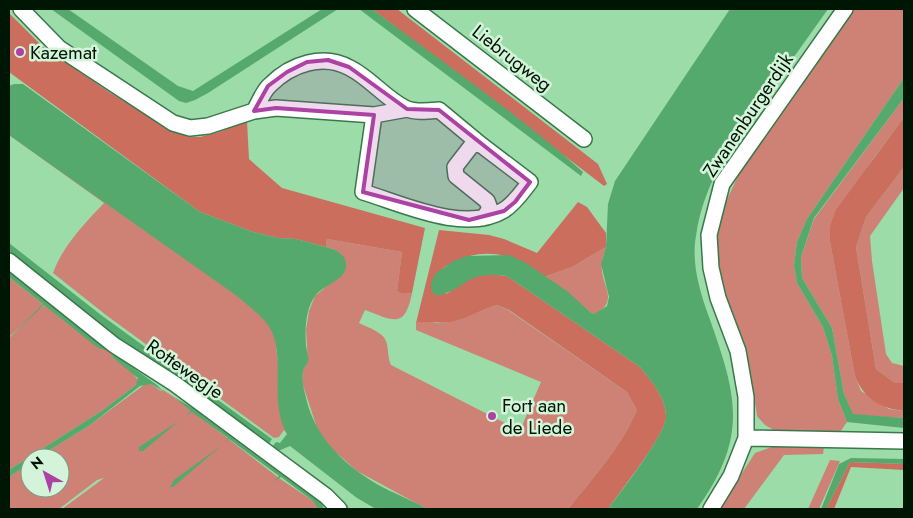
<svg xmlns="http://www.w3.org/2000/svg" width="913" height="518" font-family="Jost,sans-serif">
<rect width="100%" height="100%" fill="#9bdca9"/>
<path fill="#ce8275" d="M851,9H904V78L807,219L797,242L794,265L797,283L823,327L832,356L838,399L847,422L838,435L777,432L765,425L757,416L749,364L721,284L716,245L718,226L723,208L745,161Z
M904,98V117L873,159L830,226V242L855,376L861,391L889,409L904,411V418L853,415L844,394L832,328L802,278L801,257L814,219Z
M9,127L273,322L287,434L284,430L279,437L274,438L106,315L53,273C62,247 85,223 104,203L9,135Z
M904,167V188L870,236L872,261L886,354L892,363L904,366V383H895L876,369L856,247L866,217Z
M327,239L402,252L397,291L402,294L412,293C405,329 394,321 365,310L359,323C367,327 383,332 386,341C389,349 387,356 391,365L517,429L521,428L541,382L416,330V323C430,319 432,324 443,323C462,321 480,310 497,305L508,310L627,392L637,410C621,447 593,478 568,509H427L357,471L332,449L318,431L302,382L303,370L308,362L306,330L309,311L315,296L327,286L336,250L326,247Z
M606,247C605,252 602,258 602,263C599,284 622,301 594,314L590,312L544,277L572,267Z
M9,277L43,304L38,310L45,305L77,331L114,354L112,357L132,372L139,381L136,385L103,410L9,470V338L34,314L9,337Z
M145,384H151L161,391L163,390L174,397L279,478L313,501L318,509H62L104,478L97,480L59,509H9V477L30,463V488H60V458H37L90,425Z
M777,445L824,446L823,454L784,455L744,509H719L755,453Z
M830,460L840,461L819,509H808Z"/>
<path fill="#cb6e5e" d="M372,9H397L598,164L607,184L604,186Z
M9,13L43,47L109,92L167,128L188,137H200L219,132L247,121L249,159L282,188L425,228L412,293L402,294L397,291L402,252L327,239L326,247L296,239L278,238L253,232L200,212L9,72Z
M904,117V167L866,217L856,247L876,369L895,383H904V411C880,408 864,399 855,376L830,242V226L836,210Z
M578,202L587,207L606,233V247L572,267L544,277C511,251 480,245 443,268L446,294C471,277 476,272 507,276L640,367C651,380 667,399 666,418C664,437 621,490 608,509H568C593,478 621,447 637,410L627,392L509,310L497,305C483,309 470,317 455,321C441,325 430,320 416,323L439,230L489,235L504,239L537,253Z
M850,462L904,464V470L851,467L834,509H826Z"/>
<path fill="#55a96c" d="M51,9H68L178,86L193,91L322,9H338L208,93L195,100L186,103L179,101Z
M359,9H372C442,62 517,113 583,172L581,176Z
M730,9H828C807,39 786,68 764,98C733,142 704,181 696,236C691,263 700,292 709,317C737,396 749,436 697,509H608C621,492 664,436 666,418C667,399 651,380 640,367L507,276C463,271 471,287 437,296L432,292L431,284L435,274L452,262L466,256L509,255L526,263L567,291L590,312L594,314L607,306L609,297L601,264L606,247L608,204L615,181Z
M904,78V98L814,218L801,257L802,278L832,328L844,394L853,414L904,418V428L847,422L838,399L832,356L823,327L797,283L794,265L797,242L807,219Z
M14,84H23L200,212L253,232L278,238L296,239L326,247L336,250L344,257C354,278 326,283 316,295C305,308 305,331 306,346C307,351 309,357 308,362C307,365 303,368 303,372C301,382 305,392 307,402C318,443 352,472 390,491C403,497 415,502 427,509H376L357,498L290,446L278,451L272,447L276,442L280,443L287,434C269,403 285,362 272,332C266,318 248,306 237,296L9,135V86Z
M9,243L101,315L272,439L268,445L102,329L9,254Z
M9,270L106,347L105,350L98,348L44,305L9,338L43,304L9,277Z
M114,354L157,385L163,391L151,384L140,386L90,425L37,458H30V463L9,477V470L103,410L136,385L138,378L112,357Z
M174,397L198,411L311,494L322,504L324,509H318L313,501L281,477L273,482L279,476L229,439L225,442L228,438L192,412L186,416L191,411Z
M179,421L143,451H139V447Z
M222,445L173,487H170L174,480Z
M851,458L904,459V464L850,462L826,509H821L839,464Z"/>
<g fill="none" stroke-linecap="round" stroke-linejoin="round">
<defs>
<path id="minor" d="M21,9L59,48L173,123L190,128L208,126L254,111L276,108L374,115L363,192C403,204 465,234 504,210C515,203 522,192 530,182L480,144L472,145L455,167L456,176L487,201L490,209L483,218
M415,9L584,139
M254,111C259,103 263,91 270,85C291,64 323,53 350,68C370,78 385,98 405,108C415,113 429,111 439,110L480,144
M374,115L407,109
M9,261L114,345L175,384L326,496L339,509
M746,438L904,441
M711,509L731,476L746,438V397L738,351L718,298L711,268L709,235L722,184L845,9"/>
</defs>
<use href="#minor" stroke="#39784a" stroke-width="18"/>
<use href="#minor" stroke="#fff" stroke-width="15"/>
</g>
<path fill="#ab42a4" fill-opacity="0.2" stroke="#ab42a4" stroke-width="4" stroke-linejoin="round" d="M328,60L349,67L407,109L439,110L530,182L515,202L504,211L469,220L363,192L374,115L276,108L254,111L268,86L287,72L307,62Z"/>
<g fill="#ab42a4" stroke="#d4f4da" stroke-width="2">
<circle cx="20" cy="52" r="5"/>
<circle cx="492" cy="416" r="5"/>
</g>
<g text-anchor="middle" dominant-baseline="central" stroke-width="5" stroke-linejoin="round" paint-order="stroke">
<g font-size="19" fill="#001605" stroke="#d4f4da" text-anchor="start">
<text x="30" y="52">Kazemat</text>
<text x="502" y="405">Fort aan<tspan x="502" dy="22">de Liede</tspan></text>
</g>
<g font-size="19" fill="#001605" stroke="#d4f4da">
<text transform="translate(512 58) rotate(38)">Liebrugweg</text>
<text transform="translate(748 115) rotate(-56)">Zwanenburgerdijk</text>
<text transform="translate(185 369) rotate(35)">Rottewegje</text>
</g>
</g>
<rect width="913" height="518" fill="none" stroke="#001605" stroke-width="20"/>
<g transform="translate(45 473) rotate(321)"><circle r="24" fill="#d4f4da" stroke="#7f9b85"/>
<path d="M0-4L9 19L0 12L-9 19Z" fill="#ab42a4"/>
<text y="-8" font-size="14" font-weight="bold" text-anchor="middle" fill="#001605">N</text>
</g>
</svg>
